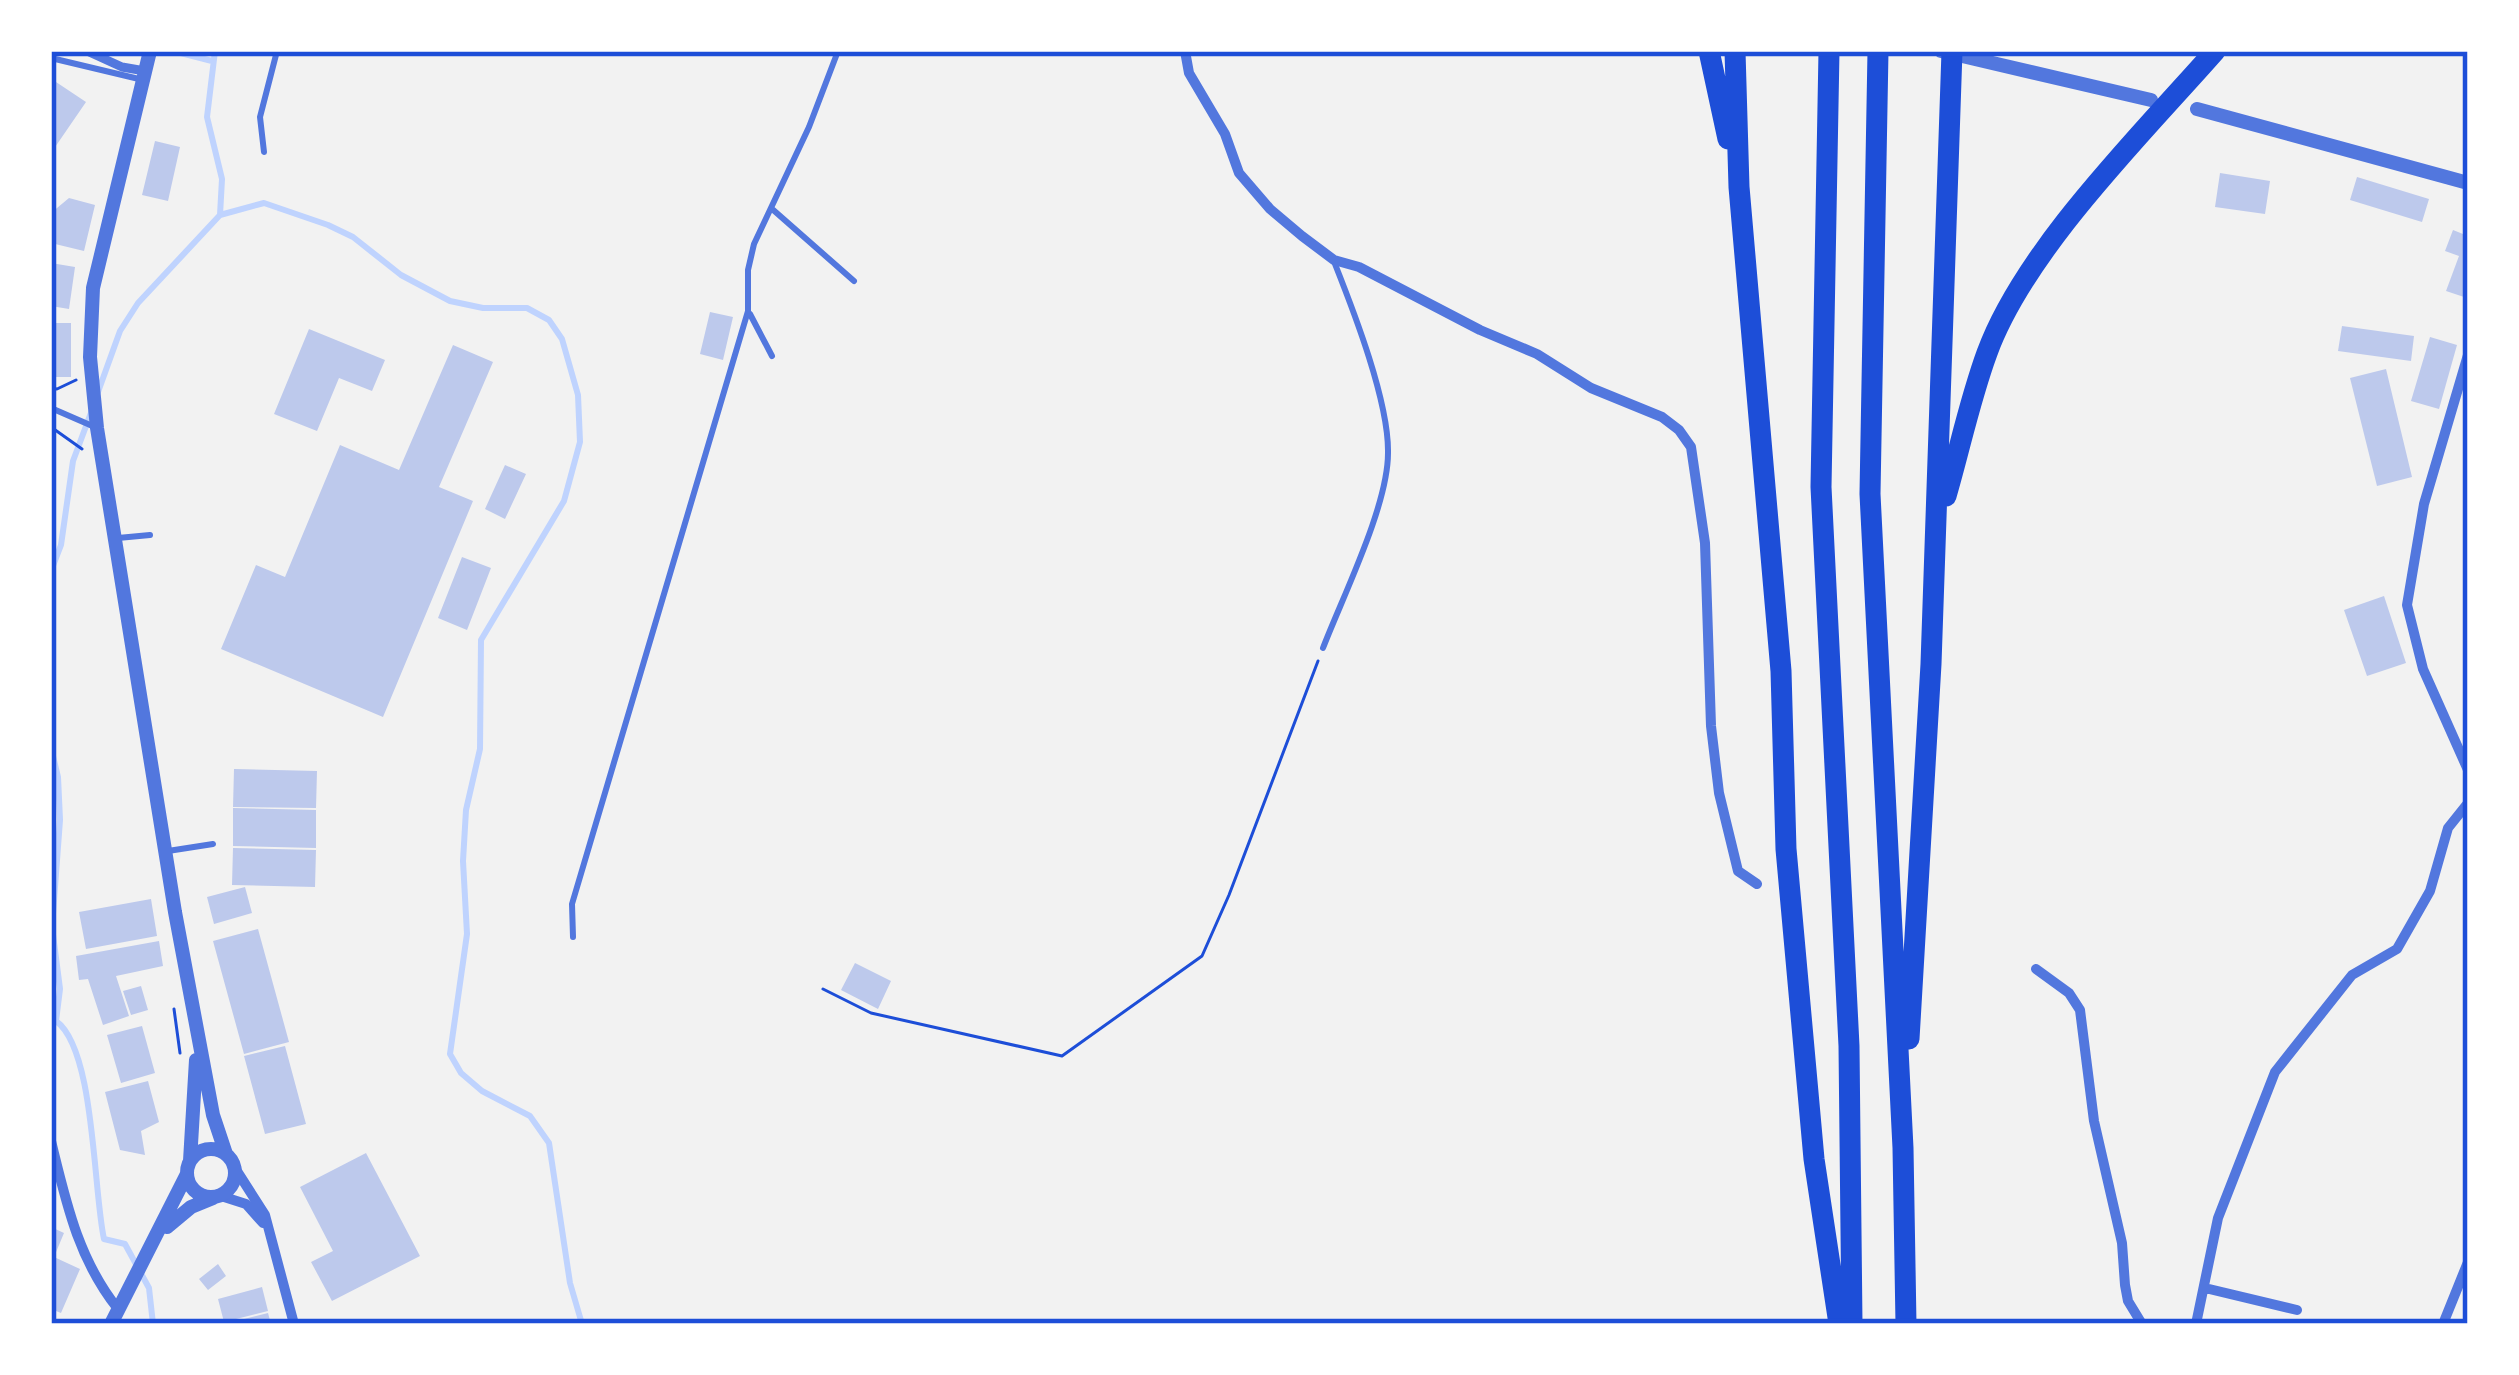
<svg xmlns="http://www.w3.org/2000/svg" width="2519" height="1375" font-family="'Exo 2',sans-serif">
<rect width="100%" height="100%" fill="#f2f2f2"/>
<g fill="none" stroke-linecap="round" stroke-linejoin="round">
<path stroke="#bfd3fe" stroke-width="6" d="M173,51L212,61
M215,51L207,117L222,179L220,215
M220,215L264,203L328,225L353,237L401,275L450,301L483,308H527L549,320L562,339L578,395L580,442L564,501L481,640L480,749L466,810L463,861L467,934L450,1054L461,1073L482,1091L530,1116L549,1143L570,1283L582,1324
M98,392L120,331L138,303L220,215
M51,571L61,545L73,461L92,410
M51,748L58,777L60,820L52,927L60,989L56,1021C95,1049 93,1189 104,1239L125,1244L149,1288L153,1324"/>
</g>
<path fill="#bdc9ec" d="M56,82L86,102L51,153V89Z
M155,141L180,147L168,201L142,195Z
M2220,173L2270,181L2265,214L2215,207Z
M2357,177L2429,199L2422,222L2350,200Z
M69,198L95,205L84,251L51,243V213Z
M2453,230L2468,236L2467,298L2446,291L2459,256L2445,251Z
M51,263L75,267L69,309L51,306Z
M710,312L733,317L723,360L700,354Z
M51,323H71V377H51Z
M2342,326L2414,336L2411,361L2338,351Z
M309,329L385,360L372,391L339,378L317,431L274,414Z
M2430,337L2457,345L2439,409L2411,401Z
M453,345L493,362L439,487L473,501L383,717L221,649L256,565L285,577L340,445L399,470Z
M2386,369L2412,477L2377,486L2350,378Z
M505,465L526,474L505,519L485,509Z
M462,557L491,568L467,630L438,618Z
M2384,596L2406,663L2367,676L2344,610Z
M234,769L317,771L316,808L233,807Z
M233,808L316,810V848L233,846Z
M233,848L316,850L315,887L232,885Z
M245,887L252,913L214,924L207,897Z
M151,899L157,936L86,949L79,912Z
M258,929L289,1042L244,1054L213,941Z
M159,941L163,966L116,976L129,1016L103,1025L88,979L79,980L76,956Z
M855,963L891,981L878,1009L841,990Z
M141,986L148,1010L131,1015L123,991Z
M142,1026L155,1073L121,1083L107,1035Z
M285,1046L306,1124L265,1134L244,1056Z
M148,1081L159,1122L141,1131L145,1155L120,1150L105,1092Z
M366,1153L420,1256L332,1301L311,1262L333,1251L300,1187Z
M51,1227L64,1233L54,1257L80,1269L61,1313L51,1309Z
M218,1264L226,1276L208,1290L199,1279Z
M262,1287L268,1311L224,1322L218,1299Z
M268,1313L271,1324H232V1322Z"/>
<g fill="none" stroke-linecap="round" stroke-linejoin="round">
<path stroke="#1d4ed8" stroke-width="3" d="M51,388L57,389L76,380
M51,427L82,449
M823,989L871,1013L1062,1056L1202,956L1229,895L1318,661
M174,1009L180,1053"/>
<path stroke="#5277de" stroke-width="6" d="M51,58L139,79
M264,152L260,117L277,51
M771,208L854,281
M750,314L772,356
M51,408L97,428
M118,538L150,535
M1323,648C1343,596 1388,506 1388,453C1389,402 1354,312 1335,264
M168,851L213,844
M573,937L572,904L748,311V270L754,244L809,127L838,51"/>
<path stroke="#5277de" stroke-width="9" d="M87,51L122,67L145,71"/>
<path stroke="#5277de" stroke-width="10" d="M1185,51L1189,73L1225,134L1239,173L1270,209L1302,236L1334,260L1359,267L1480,330L1537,354L1591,388L1662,417L1679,430L1691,447L1705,543L1711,726L1719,793L1738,871L1757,884
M2468,355L2424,504L2407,605L2423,669L2468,770
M2036,969L2069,993L2080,1010L2094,1121L2122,1243L2125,1285L2128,1301L2142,1324
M51,1141C66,1202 78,1259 118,1309
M235,1168L265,1215L294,1324
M221,1196L246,1204L263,1223
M2205,1288L2297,1310
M2196,1324L2218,1218L2275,1072L2352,975L2397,949L2430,891L2448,828L2468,803
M2443,1324L2468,1262"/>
<path stroke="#5277de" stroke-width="14" d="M150,51L93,288L90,357L97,428L175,912L213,1115L226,1154
M1941,51L2151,100
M2197,109L2468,183
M187 1173a24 24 0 1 1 48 0a24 24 0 1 1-48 0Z
M190,1161L196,1060
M167,1227L191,1207L213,1198
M111,1324L187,1174"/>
<path stroke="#1d4ed8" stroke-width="21" d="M1709,51L1728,139
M1735,51L1739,187L1781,671L1786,849L1814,1159L1839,1324
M1829,51L1821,487L1849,1046L1852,1324
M1878,51L1870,494L1903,1148L1906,1324
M1946,496C1960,448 1970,399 1987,353C2025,249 2142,134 2215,51
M1909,1039L1931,664L1952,51"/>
</g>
<rect width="2519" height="1375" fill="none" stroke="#ffffff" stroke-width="108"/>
<rect x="54" y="54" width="2411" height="1267" fill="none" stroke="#1d4ed8" stroke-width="4.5"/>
</svg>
